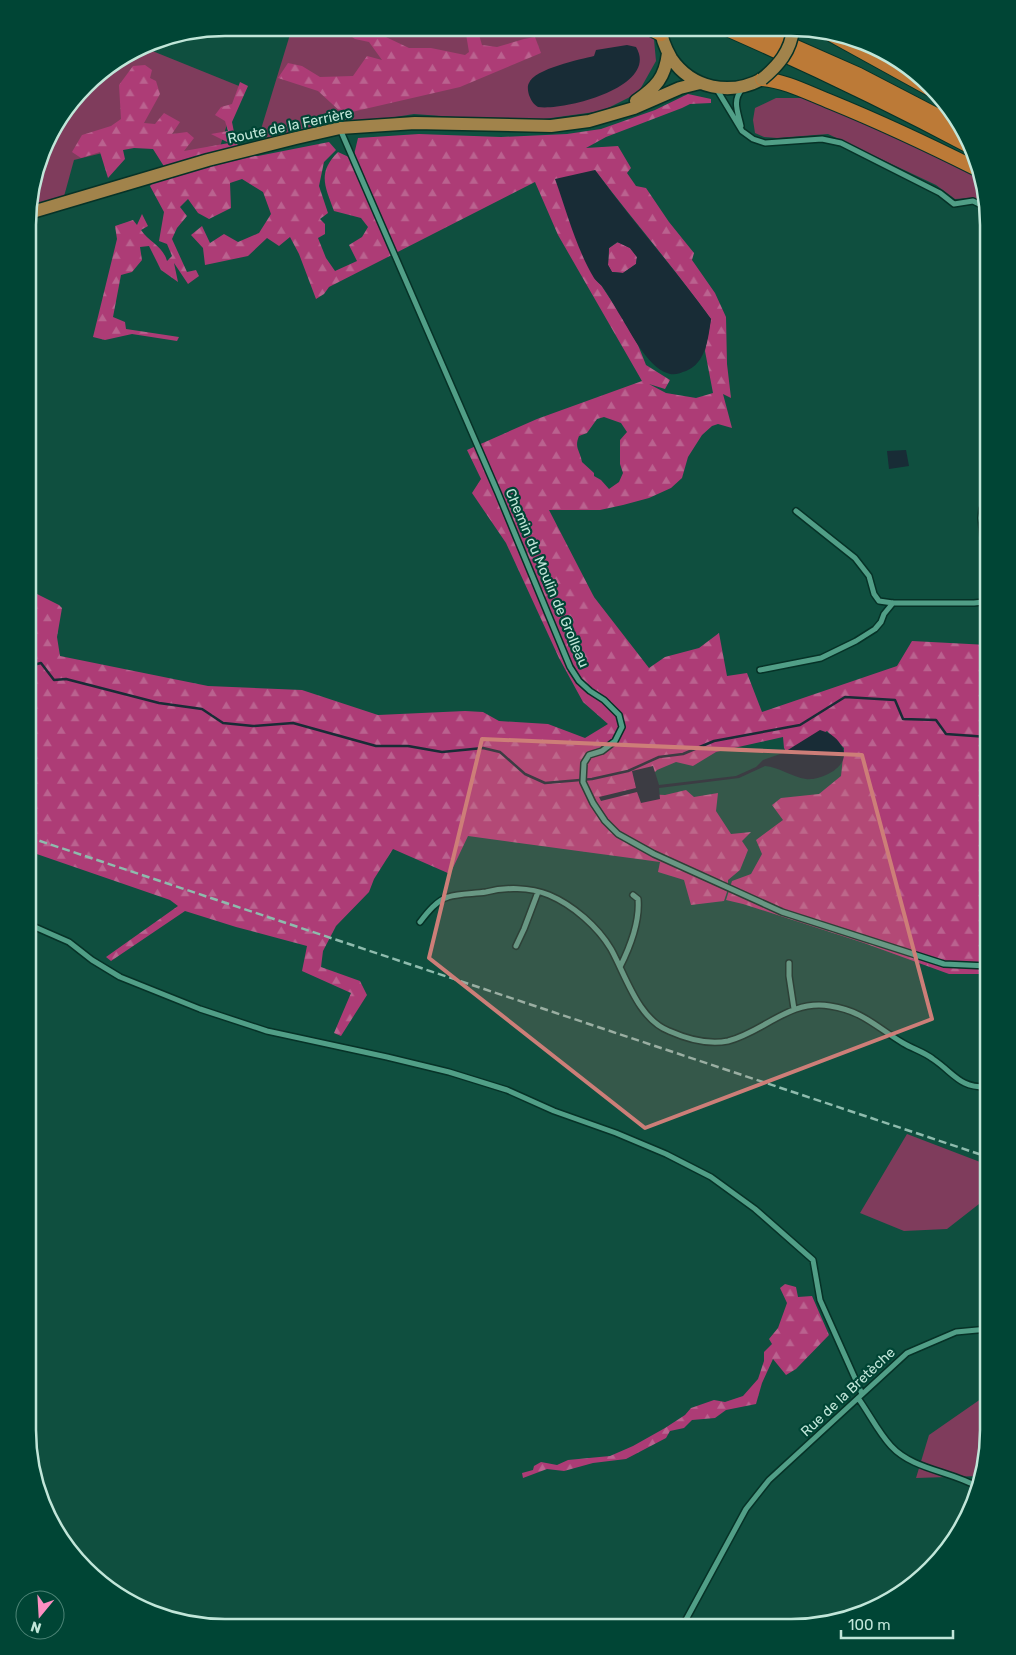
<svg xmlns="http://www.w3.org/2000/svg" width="1016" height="1655" font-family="Rubik,sans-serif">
<defs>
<pattern id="forest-firs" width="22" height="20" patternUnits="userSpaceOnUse" patternTransform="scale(1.25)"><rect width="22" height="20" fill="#ad3c76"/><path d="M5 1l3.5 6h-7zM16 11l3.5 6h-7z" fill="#ba628f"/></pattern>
</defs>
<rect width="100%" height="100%" fill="#0f4f3f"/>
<path fill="#7f3c5c" d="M292,28L653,29L656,61L638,93L602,111L522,122L414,114L258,139Z
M145,45V48L239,86L219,150L170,165L155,140L74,160L63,200L29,207V199L48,137L95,77Z
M776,98H805L908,142L979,175L984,205L971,198L955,199L936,185L828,134L777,138L764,137L755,133L753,120L755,108Z
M907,1134L988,1165V1197L947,1229L904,1231L860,1213Z
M988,1394V1443L980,1476L916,1478L929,1435Z"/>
<path fill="url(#forest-firs)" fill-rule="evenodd" d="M339,28H367L409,48H431L465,55L469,52L465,28H477L482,45L497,47L524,39L535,37L541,53L460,87L343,114L318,91L278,78L288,63L302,66L320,77L353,76L367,56L382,60L369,42L355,39Z
M145,65L152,70L150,78L156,81L160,94L144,123L155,124L164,113L180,122L172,134L187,132L194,138L184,151L229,143L211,134L228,131L225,121L215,115L221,107L232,104L240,82L248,86L232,122L236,142L244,156H258L329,142L336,150L324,162L319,186L328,213L320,219L325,224V234L318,238L326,258L335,271L357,261L349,245L362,237L368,227L361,218L334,211C325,186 317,173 338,152L353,159L358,138L419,134L501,137L567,134L601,129L655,110L688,94L711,99V103L690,104L682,108L606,137L586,148L618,146L631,168L627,173L636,186L646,188L669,222L694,253L692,260L715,293L726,317L727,364L731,398L723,394L732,428L718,424L712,426L702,435L688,457L682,478L671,488L649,498L623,505L600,510H549L594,597L649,668L665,657L699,648L719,633L727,676L747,673L762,712L897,666L912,641L988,645V974H949L864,943L743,904L726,900L732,881L751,874L762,854L756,840L783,820L772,805L781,798L819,794L841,776L844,748L827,731L800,746L789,756L784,748L783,737L716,752L693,766L676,762L657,770L642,786L644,794L665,795L686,790L694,797L718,793L716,811L731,834L751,832L742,841L748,850L740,870L728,880V889L724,901L691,905L684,880L658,872L660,862L468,836L450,874L393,849L374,879L369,892L336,926L323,951L321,967L360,981L367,995L341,1036L334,1033L351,993L302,971L307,946L236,927L185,911L111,961L106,957L178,906L170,900L28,851L29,590L59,605L62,608L57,637L60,656L208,686L302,690L378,715L465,711L483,712L499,721L548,724L585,738L608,724L583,702L559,658L506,543L472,493L481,479L467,450L537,419L642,381L558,235L535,182L329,287L324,294L316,299L299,254L290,237L279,246L267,238L248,256L205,265L203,248L191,235L202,226L210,243L224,234L238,242L259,233L271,214L263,192L242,179L230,183L231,208L209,219L198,213L188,199L180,207L187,216L177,228L172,239L187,272L196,270L199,276L188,284L174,263L178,282L161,270L149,246L140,247L142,260L132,272L121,275L113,317L125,322L126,329L179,337L177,341L132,334L105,340L93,337L117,239L115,226L133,220L137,225L142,214L148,226L141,230C149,242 163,246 167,261L172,256L167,244L159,241L164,212L150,186L165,168L153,149L134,148L123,150L125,159L108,178L100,152L81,158L72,152L82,135L111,126L121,119L119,85L133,66ZM595,170C633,220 674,268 711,319L705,351L713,393L696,398L666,393L649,384L665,389L670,380L646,365L638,345L620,314L601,285L595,279L572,227ZM604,417L621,423L627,432L620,440V464L623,473L619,482L609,489L601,480L594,476V473L582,462C580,450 574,448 579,436L587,433L597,419Z
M618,242L630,248L637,257L636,264L623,273L612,272L608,265L609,248Z
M785,1284L796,1287L798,1297L812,1296L829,1335L796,1369L786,1375L773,1359L762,1383L756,1404L726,1410L715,1418L692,1420L684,1428L670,1431L666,1438L626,1459L593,1463L564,1471L547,1469L523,1478L522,1473L533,1470L534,1466L541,1462L557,1465L568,1460L610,1456L633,1446L665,1428L685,1415L691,1408L714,1400L725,1402L743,1396L758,1379L764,1361V1352L772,1344L769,1339L778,1328L787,1303L780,1288Z"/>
<path fill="#182c36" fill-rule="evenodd" d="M627,45L636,47C660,87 564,111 538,107C533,104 531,100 529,95C528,91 527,86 529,83C534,69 581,59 594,56L596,50Z
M595,170C632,221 674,268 711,319C708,339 706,363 686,371C680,373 674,376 667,373C647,367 629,329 618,312C613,303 608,294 602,286C599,283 596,281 594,278C576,248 567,212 555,179ZM617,242L630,248L637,257L636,264L623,273L612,272L608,265L609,248Z
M906,450L909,466L889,469L887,451Z
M820,730C832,734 838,738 843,749C850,768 819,781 806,779C792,777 779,767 765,766L739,778L659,788L660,799L641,803L637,792L601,801L599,797L636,788L632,771L653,766L659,785L736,776L756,767L763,760L783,753Z"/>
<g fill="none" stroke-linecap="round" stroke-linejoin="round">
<path stroke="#182c36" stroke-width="2.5" d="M29,666L41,663L54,680L66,679L159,703L202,709L223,723L253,726L293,723L376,746H408L442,752L483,748L500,752L525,774L545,783L592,779L628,771L659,757L683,754L714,741L800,725L845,697L895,700L903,719L936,720L946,734L988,737"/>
<defs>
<path id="minor" d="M716,88L742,131L753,139L765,143L822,139L841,143L940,193L954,204L973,201L985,207
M741,126C738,112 732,101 742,89
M340,129L498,493L570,667L579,681L590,691L604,700L619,715L622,727L615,741L602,751L589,755L584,763L583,782L593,803L605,821L618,834L654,854L782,912L944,964L988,966
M796,511L855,558L869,576L874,594L879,601L893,603H974L983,602L987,595L988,583L981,518L982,509L988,498
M760,670L821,658L856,641L875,629L881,622L884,614L893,603
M420,922C427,913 437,900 448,897C460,893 474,894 486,892C505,887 530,887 549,895C573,905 598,927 611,949C626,976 638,1019 669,1031C687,1039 708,1045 728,1041C764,1032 789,999 830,1006C863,1011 876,1027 903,1043C913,1049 924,1052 933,1059C955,1074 959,1088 988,1087
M28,924L69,942L92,960L120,977L200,1009L267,1031L387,1057L449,1072L507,1090L554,1111L616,1133L666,1154L711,1177L755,1209L813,1260L820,1300L862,1394
M516,946L524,929L538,892
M789,963V976L794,1009
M620,967C630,947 640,921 638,899L633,895
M858,1398C869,1413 878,1432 891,1446C913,1470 951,1471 978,1487
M682,1627L746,1509L769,1480L907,1353L956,1332L988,1329"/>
<path id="primary" d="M661,29C661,39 666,49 671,58C692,89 730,96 762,79
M636,101C656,87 665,78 668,53
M29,213L208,160L296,138L340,128L415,123L551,126L589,121L634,108L680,88L700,83"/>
<path id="trunk" d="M651,29L661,34
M727,29C811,66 892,105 973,148
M755,29L859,75L961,128
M825,31L934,91
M762,79C786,81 808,93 831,102C880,122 929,145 977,169"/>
</defs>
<use href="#minor" stroke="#063227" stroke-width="8"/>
<use href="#primary" stroke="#063227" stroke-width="15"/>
<use href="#trunk" stroke="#063227" stroke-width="16"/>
<use href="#minor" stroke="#519f87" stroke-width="5"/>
<use href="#primary" stroke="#a1834b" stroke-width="12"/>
<use href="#trunk" stroke="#bc7a37" stroke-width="14"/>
<path stroke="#8ebbad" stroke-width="2.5" stroke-dasharray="8 4" stroke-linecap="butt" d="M28,837L988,1157"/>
<defs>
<path id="primary-bridge" d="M762,79C778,66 791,51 793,29"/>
</defs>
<use href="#primary-bridge" stroke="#063227" stroke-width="15" stroke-linecap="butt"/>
<use href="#primary-bridge" stroke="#a1834b" stroke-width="12"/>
</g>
<path fill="#cd7e78" fill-opacity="0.2" stroke="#cd7e78" stroke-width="4" stroke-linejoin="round" d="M482,739L862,755L932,1019L645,1128L429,958Z"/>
<g text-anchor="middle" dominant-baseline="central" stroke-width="4.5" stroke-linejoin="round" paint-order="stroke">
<g font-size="14" fill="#c1e6d9" stroke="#004535">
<text transform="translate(290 126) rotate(-12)">Route de la Ferrière</text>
<text transform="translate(547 578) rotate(67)">Chemin du Moulin de Grolleau</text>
<text transform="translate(848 1392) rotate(-43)">Rue de la Bretèche</text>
</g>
</g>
<path d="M0 0H1016V1655H0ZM225 36H791A189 189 0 0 1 980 225V1430A189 189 0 0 1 791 1619H225A189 189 0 0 1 36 1430V225A189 189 0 0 1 225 36Z" fill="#004535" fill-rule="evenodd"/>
<path fill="none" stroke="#c1e6d9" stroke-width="2.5" d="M225 36H791A189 189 0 0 1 980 225V1430A189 189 0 0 1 791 1619H225A189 189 0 0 1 36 1430V225A189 189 0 0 1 225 36Z"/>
<g transform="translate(40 1615) rotate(198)"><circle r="24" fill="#004535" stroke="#4d8577"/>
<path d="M0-4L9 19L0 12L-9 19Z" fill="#fc8fc1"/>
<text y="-8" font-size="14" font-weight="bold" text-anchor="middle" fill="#c1e6d9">N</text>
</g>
<path d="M841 1630v8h112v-8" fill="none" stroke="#c1e6d9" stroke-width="2.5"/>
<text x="848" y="1630" font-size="15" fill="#c1e6d9" stroke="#004535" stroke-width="4" paint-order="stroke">100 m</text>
</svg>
